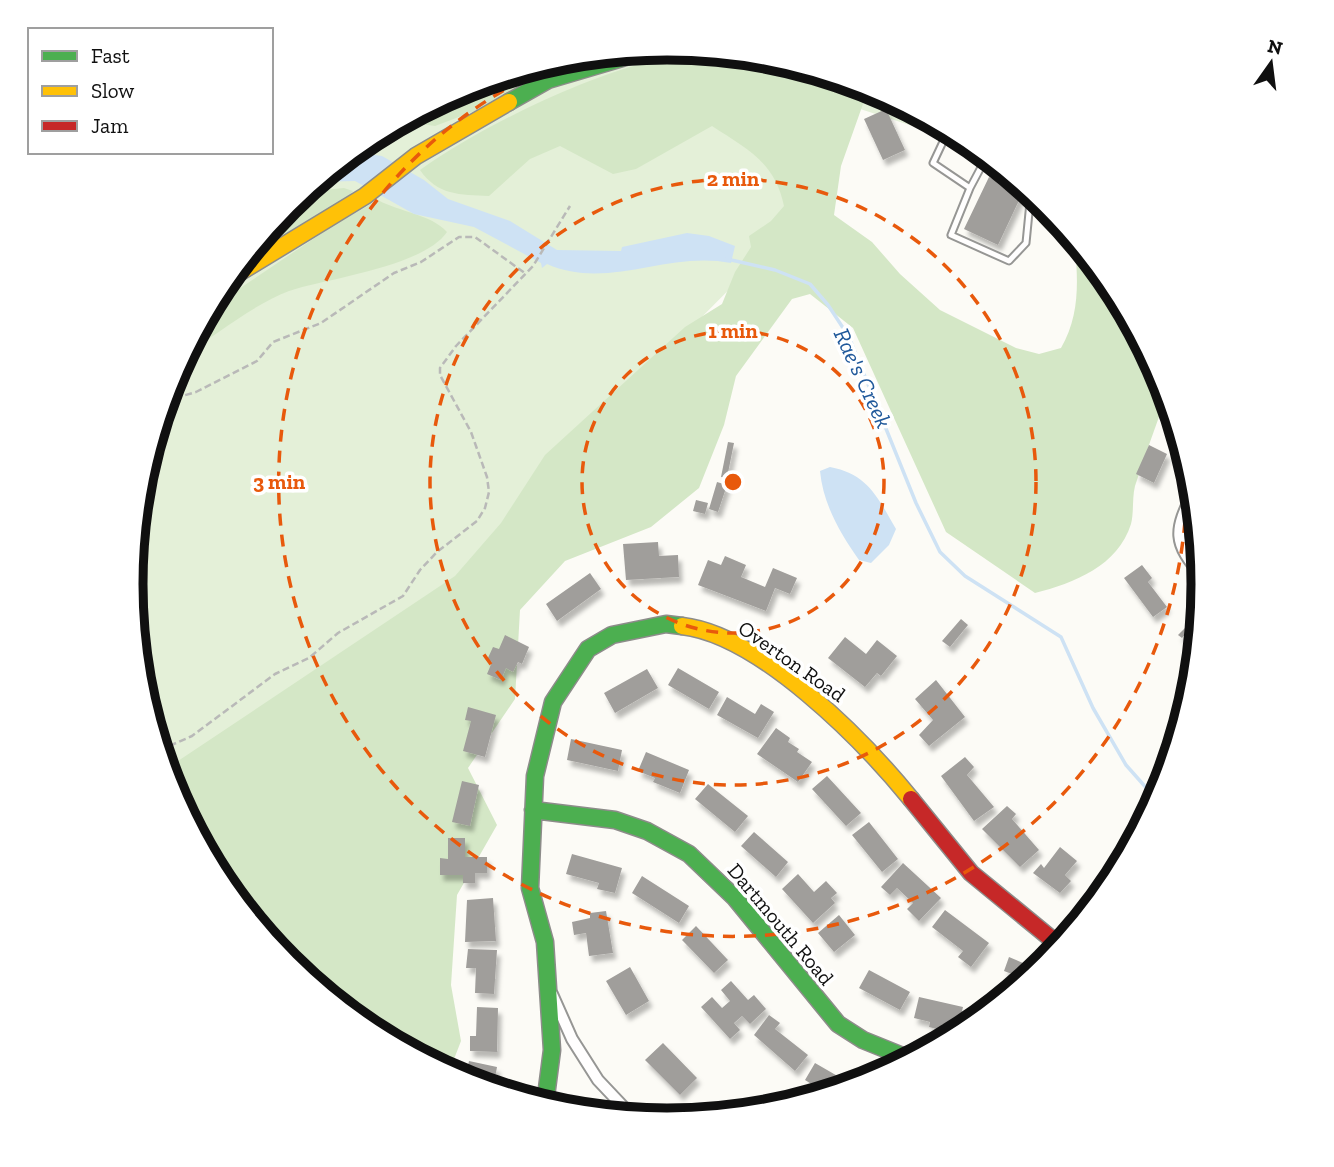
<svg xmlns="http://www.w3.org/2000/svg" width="1334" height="1167" font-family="'Zilla Slab',serif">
<defs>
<filter id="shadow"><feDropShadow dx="3.5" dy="6" stdDeviation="2" flood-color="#0004"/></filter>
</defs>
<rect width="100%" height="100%" fill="#fcfbf6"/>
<path fill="#e4f0d8" d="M667,47L772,58L873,88L965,138L977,147L851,106L799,219L577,443L288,962C242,906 201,857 172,789C165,772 161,753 155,735C83,495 191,232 412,114C429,106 446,95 463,88C529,61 596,54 667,47Z"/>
<path fill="#d4e7c6" d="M706,51L772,58L869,87L841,166L834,215L872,242L900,274L940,310L1016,348L1039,354L1061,348C1081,314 1078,276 1074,238L1113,286L1163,379L1167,395C1156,425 1145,455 1135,486C1132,498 1134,512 1131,524C1118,566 1074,583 1035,593L946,532L853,328L810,294L792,299L736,376L724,425L699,488L651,527L565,561L520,610L515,699L468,768L497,825L457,895L451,985L461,1041L449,1072C422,1058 393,1046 369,1029C285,973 195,866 166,769L455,576L501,523L545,455L685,327L722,304L735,272L751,247L749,236L771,221L784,206C775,162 747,149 712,126L636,169L613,174L560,146L530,159L489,196C460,195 437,195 420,170C479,128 577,80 648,62C667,57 687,55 706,51Z
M614,52L569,63L480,109L435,126L401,121L462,88L563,57Z
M344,188L353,191L343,202L239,264L288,204L302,192Z
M378,200C399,212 431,214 447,232C423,267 328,278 289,291C254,304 215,336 183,356L209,309L331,227Z"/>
<path fill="#cee2f4" d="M352,152L382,156L424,180L448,199L510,221L557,250L621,251L622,247L687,233L709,236L735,246L731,263C668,250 608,291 547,264L542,268L541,263L474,227L414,214L355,181L315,182Z
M830,467C868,474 878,498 896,529L889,545L871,563L859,560C840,533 823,504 820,471Z"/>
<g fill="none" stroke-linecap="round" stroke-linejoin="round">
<path stroke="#cee2f4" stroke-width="3.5" d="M727,259L775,270L810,284L828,305L849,337L916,503L940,552L965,576L1061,637L1093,708L1126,765L1157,800"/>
</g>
<path fill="#a09e9b" filter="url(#shadow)" d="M886,109L905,150L883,160L864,119Z
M989,177L1023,192L998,245L964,229Z
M728,442L734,443L727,478L721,477Z
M1149,445L1167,454L1154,483L1136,474Z
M717,482L727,485L718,512L709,509Z
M696,500L708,503L705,514L693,511Z
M658,542L659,556L678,555L679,577L626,580L623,544Z
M725,556L746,565L741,577L765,587L773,568L797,578L790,594L775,588L766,611L698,585L708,560L721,565Z
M1142,565L1152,578L1148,582L1167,607L1153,617L1124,578Z
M590,573L601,589L557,621L546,604Z
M961,619L968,625L950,647L942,641Z
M1186,627L1195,635L1192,639L1186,633L1182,638L1178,635Z
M505,635L529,647L522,664L518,662L513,672L506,668L501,680L487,674L492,662L487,660L493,647L499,649Z
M845,637L866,654L877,640L897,656L881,676L877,673L865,687L828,658Z
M678,668L719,692L709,709L668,685Z
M647,669L658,688L615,713L604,693Z
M936,680L965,717L929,746L919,735L933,720L915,699Z
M727,697L755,714L761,704L774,712L758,738L717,715Z
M468,707L496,715L485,757L463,751L471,721L465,720Z
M776,728L790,738L788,742L799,749L797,752L812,762L798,782L757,754Z
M571,739L622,750L618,771L567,760Z
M646,752L689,770L680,793L653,782L655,778L638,771Z
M965,757L974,767L967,775L994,807L974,821L941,776Z
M827,776L861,813L846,826L812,789Z
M462,781L479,785L470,826L452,822Z
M708,784L748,816L735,832L695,799Z
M1007,806L1016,814L1012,819L1039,850L1020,867L982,829Z
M869,822L898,859L882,872L852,835Z
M754,832L788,862L776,877L741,846Z
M448,838H465V857H487V873H475V883H463V875H440V858L448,859Z
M1060,847L1077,861L1065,875L1071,881L1060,893L1033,873L1041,864L1044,868Z
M572,854L622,868L615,893L597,889L599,883L566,874Z
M903,863L941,898L919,921L907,909L913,903L897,888L890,895L881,887Z
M798,874L814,892L826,881L837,893L831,898L835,903L813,923L782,889Z
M642,876L689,906L679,923L632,893Z
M1096,890L1102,895L1084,917L1078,912Z
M493,898L496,941L465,942L467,900Z
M945,910L989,943L971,967L958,957L963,951L932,927Z
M606,911L613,953L589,956L586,933L574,935L572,922L590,918V913Z
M839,915L855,935L834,952L818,933Z
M696,926L728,960L714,973L682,940Z
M468,949L497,950L494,994L475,993L476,968H466Z
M1009,957L1037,969L990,1009L998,988L1005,991L1012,974L1004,971Z
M630,967L649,1001L626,1015L606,981Z
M869,970L910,992L900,1010L859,988Z
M731,981L748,1000L754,995L766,1009L750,1024L742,1016L734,1023L740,1030L730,1039L701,1007L712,997L722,1008L730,1001L721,990Z
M919,997L963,1007L958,1028L942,1024L941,1030L929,1027L930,1022L914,1018Z
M477,1007L498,1008L497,1052L470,1051V1036H476Z
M769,1015L780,1023L775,1029L808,1055L795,1071L754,1035Z
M663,1043L697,1078L680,1095L645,1060Z
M469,1061L497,1067L493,1089L470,1081L471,1075L466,1074Z
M815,1063L853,1085L826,1093L805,1080Z
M709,1105L724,1114L702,1116Z"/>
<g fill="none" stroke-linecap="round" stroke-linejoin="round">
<defs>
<path id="lane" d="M894,103L895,100
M949,129L933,163L970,188L951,235L1009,261L1026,243L1031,192
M970,188L987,156"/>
<path id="street" d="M1194,491C1174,531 1172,542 1203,577
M552,994L572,1039L598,1080L632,1116"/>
<path id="fast" d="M509,102L548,80L653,49
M533,810L615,820L647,831L689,854L735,898L838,1024L863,1040L910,1059
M545,1104L552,1050L545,942L530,888L535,776L553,702L588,649L612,635L666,624L682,626"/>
<path id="slow" d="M224,282L365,196L416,156L509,102
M682,626C760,635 863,740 911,799"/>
<path id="jam" d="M911,799L971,873L1060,946"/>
</defs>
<use href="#lane" stroke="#969694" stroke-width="9"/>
<use href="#street" stroke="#969694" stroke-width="14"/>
<use href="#fast" stroke="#8d8c8a" stroke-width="19"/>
<use href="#slow" stroke="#8d8c8a" stroke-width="19"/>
<use href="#jam" stroke="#8d8c8a" stroke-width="19"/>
<path stroke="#b9b9b8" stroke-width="2.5" stroke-dasharray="7 3.5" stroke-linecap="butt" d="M449,95L505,89
M165,401L196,392L257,361L273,342L321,323L394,273L421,262L459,237H475L526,274
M160,750L192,736L275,674L309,658L338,633L403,596L420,570L437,552L477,521L485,508L489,492L487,477L471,432L440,375V368L456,346L533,266L570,206"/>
<use href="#lane" stroke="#fffefe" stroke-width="5"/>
<use href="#street" stroke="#fffefe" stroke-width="10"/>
<use href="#fast" stroke="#4caf50" stroke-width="16"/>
<use href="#slow" stroke="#ffc107" stroke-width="16"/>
<use href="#jam" stroke="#c62828" stroke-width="16"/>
</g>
<g fill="none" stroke="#e8590c" stroke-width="3.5" stroke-dasharray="12 9">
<circle cx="733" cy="482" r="151"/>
<circle cx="733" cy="482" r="303"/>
<path d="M1186 458A454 454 0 1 1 574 57"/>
</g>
<g text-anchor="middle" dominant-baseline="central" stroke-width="7" stroke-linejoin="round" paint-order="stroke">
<g font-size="21" fill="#101010" stroke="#fff">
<text transform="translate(792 661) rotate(35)">Overton Road</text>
<text transform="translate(781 924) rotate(50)">Dartmouth Road</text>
</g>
<g font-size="23" font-style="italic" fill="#20599b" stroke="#fff">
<text transform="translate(863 378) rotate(65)">Rae's Creek</text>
</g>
</g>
<path d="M0 0H1334V1167H0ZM143 584a524 524 0 1 1 1048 0a524 524 0 1 1-1048 0Z" fill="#fff" fill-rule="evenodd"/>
<path fill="none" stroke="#101010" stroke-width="9" d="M143 584a524 524 0 1 1 1048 0a524 524 0 1 1-1048 0Z"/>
<circle cx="733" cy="482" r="10" fill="#e8590c" stroke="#fff" stroke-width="3.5"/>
<g font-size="21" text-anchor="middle" font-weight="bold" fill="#e8590c" stroke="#fff" stroke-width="7" stroke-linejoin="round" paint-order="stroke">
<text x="733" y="186">2 min</text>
<text x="733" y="338">1 min</text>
<text x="279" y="489">3 min</text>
</g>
<rect x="28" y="28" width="245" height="126" fill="#ffffff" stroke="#9f9f9f" stroke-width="2"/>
<rect x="42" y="51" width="35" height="10" fill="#4caf50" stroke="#9f9f9f" stroke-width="2"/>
<text x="91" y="63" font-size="21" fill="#101010">Fast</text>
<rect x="42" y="86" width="35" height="10" fill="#ffc107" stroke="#9f9f9f" stroke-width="2"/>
<text x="91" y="98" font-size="21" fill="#101010">Slow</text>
<rect x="42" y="121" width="35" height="10" fill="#c62828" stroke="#9f9f9f" stroke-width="2"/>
<text x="91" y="133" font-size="21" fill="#101010">Jam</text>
<g transform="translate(1271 63) rotate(14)" stroke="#ffffff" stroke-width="5" paint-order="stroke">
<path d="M0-5L12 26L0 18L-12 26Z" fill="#101010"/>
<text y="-10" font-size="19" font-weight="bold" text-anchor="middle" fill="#101010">N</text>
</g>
</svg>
